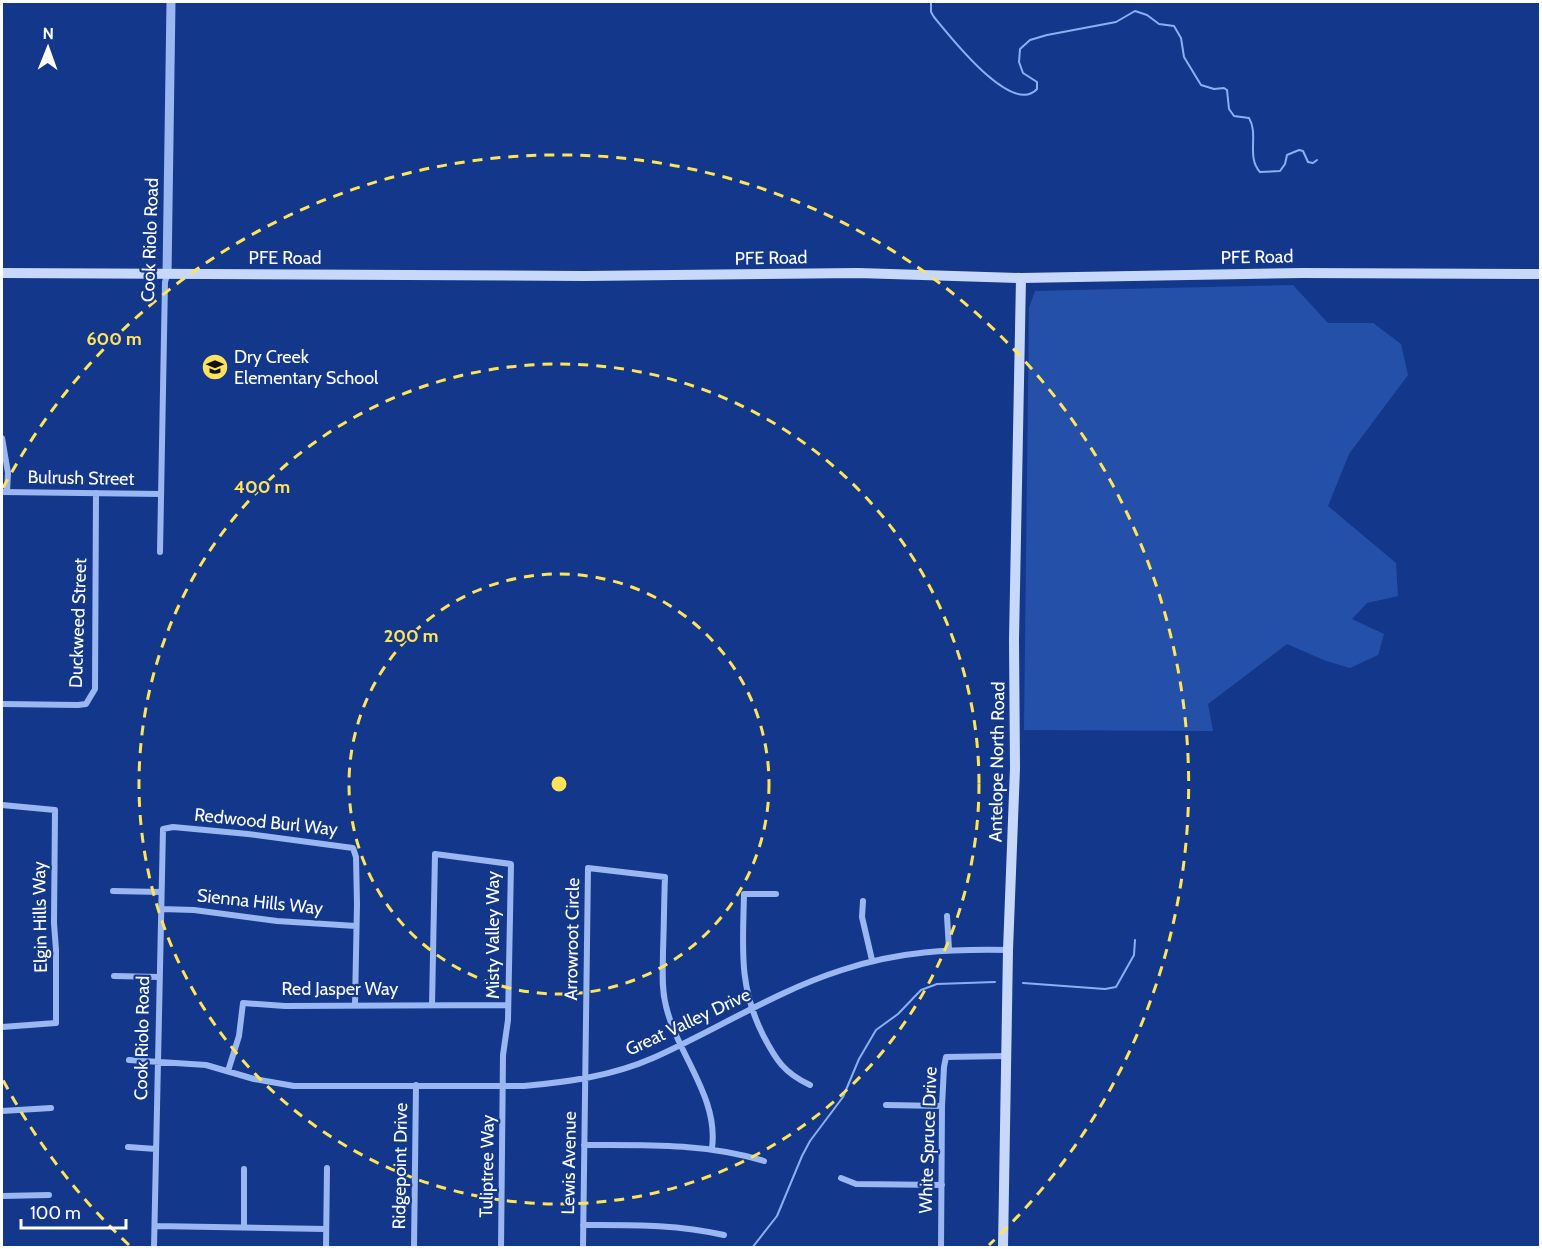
<svg xmlns="http://www.w3.org/2000/svg" width="1542" height="1249" font-family="Cabin,sans-serif">
<rect width="100%" height="100%" fill="#13388b"/>
<path fill="#2450aa" d="M1293,285L1328,323H1373L1401,344L1408,375L1349,454L1328,506L1396,563L1398,596L1367,603L1352,619L1384,634L1378,655L1350,668L1326,661L1287,644L1208,704L1213,731L1024,730L1029,308L1035,291Z"/>
<g fill="none" stroke-linecap="round" stroke-linejoin="round">
<path stroke="#8caff4" stroke-width="2" d="M931,2V12L934,17C949,35 1012,117 1037,89V82L1023,73L1019,62L1020,49L1030,40L1047,35L1116,22L1135,11L1147,15L1159,24L1174,26L1181,38L1184,57L1201,85L1214,89L1224,88L1227,90L1229,109L1234,116L1249,118C1259,134 1246,157 1260,172L1280,171L1285,164L1287,155L1299,150L1303,151L1308,162L1313,163L1317,160
M1023,983L1105,989L1116,987L1134,955L1135,940
M752,1248L777,1216L802,1156L810,1141L843,1097L859,1059L876,1030L898,1014L921,990L937,984L995,982"/>
<path stroke="#9ab7f1" stroke-width="6" d="M2,438L8,473L7,492
M2,492L161,494
M160,552L165,282L167,275
M2,704L78,705L86,704L95,689L96,493
M2,805L55,810L54,923L56,950V1023L2,1027
M113,891L161,892
M776,894H744C743,947 738,985 763,1035C776,1060 784,1073 810,1085
M863,901L862,917L872,960
M161,909L194,910L277,921L356,926
M947,916L949,949
M114,976L159,977
M432,1005L435,854L511,864L508,1020L503,1055L501,1248
M129,1060L206,1065L254,1079L294,1086H524C568,1082 612,1076 653,1058C716,1030 776,991 842,970C899,951 949,949 1008,950
M228,1071L239,1036L243,1003L285,1006L508,1005
M886,1105L942,1106
M2,1111L51,1108
M584,1145C645,1145 705,1143 764,1161
M128,1147L156,1149
M244,1169V1226
M841,1178L856,1184L942,1185
M2,1196L49,1195
M583,1225C632,1225 676,1224 724,1235
M155,1226L326,1229
M154,1248L163,829L173,827L248,834L353,848L356,857L357,904L355,1004
M326,1248L327,1168
M414,1248L416,1085
M583,1248L588,868L665,877C664,901 664,926 663,951C663,969 661,988 666,1006C677,1054 719,1097 712,1148
M941,1248L942,1106L944,1067L946,1057L1006,1056"/>
<path stroke="#9ab7f1" stroke-width="9" d="M167,275L171,2"/>
<path stroke="#c8d8fb" stroke-width="10" d="M2,273L585,276L858,273L1021,278L1302,273L1540,274
M1003,1248L1008,950L1015,768L1014,640L1021,278"/>
</g>
<g fill="none" stroke="#ffe45a" stroke-width="3" stroke-dasharray="10 8">
<circle cx="559" cy="784" r="210"/>
<circle cx="559" cy="784" r="420"/>
<path d="M129 1245A630 630 0 0 1 3 1080M3 488A630 630 0 1 1 989 1245"/>
</g>
<defs>
<symbol id="school-disc" viewBox="-11 -11 22 22"><circle r="9.5" fill="#ffe45a" stroke="#13388b"/><path d="M0-5L7-2L0 1L-7-2ZM-4 1L0 2.5L4 1V4Q0 6-4 4Z" fill="#111"/></symbol>
</defs>
<g fill-rule="evenodd">
<use href="#school-disc" x="200" y="352" width="30" height="30"/>
</g>
<g text-anchor="middle" dominant-baseline="central" stroke-width="4.5" stroke-linejoin="round" paint-order="stroke">
<g font-size="18" fill="#fff" stroke="#13388b">
<text transform="translate(150 240) rotate(-88)">Cook Riolo Road</text>
<text transform="translate(1257 257) rotate(-1)">PFE Road</text>
<text x="285" y="258">PFE Road</text>
<text transform="translate(771 258) rotate(-1)">PFE Road</text>
<text transform="translate(81 478) rotate(1)">Bulrush Street</text>
<text transform="translate(78 623) rotate(-88)">Duckweed Street</text>
<text transform="translate(997 762) rotate(-89)">Antelope North Road</text>
<text transform="translate(266 822) rotate(6)">Redwood Burl Way</text>
<text transform="translate(260 902) rotate(6)">Sienna Hills Way</text>
<text transform="translate(40 917) rotate(-91)">Elgin Hills Way</text>
<text transform="translate(493 935) rotate(-90)">Misty Valley Way</text>
<text transform="translate(572 939) rotate(-89)">Arrowroot Circle</text>
<text x="340" y="989">Red Jasper Way</text>
<text transform="translate(688 1022) rotate(-25)">Great Valley Drive</text>
<text transform="translate(142 1038) rotate(-89)">Cook Riolo Road</text>
<text transform="translate(928 1140) rotate(-88)">White Spruce Drive</text>
<text transform="translate(569 1163) rotate(-89)">Lewis Avenue</text>
<text transform="translate(400 1166) rotate(-89)">Ridgepoint Drive</text>
<text transform="translate(487 1166) rotate(-89)">Tuliptree Way</text>
</g>
<g font-size="18" fill="#fff" stroke="#13388b" text-anchor="start">
<text x="234" y="357">Dry Creek<tspan x="234" dy="21">Elementary School</tspan></text>
</g>
</g>
<circle cx="559" cy="784" r="9" fill="#ffe45a" stroke="#13388b" stroke-width="3"/>
<g font-size="18" text-anchor="middle" font-weight="bold" fill="#ffe45a" stroke="#13388b" stroke-width="4.5" stroke-linejoin="round" paint-order="stroke">
<text x="114" y="345">600 m</text>
<text x="262" y="493">400 m</text>
<text x="411" y="642">200 m</text>
</g>
<rect width="1542" height="1249" fill="none" stroke="#ffffff" stroke-width="6"/>
<g transform="translate(48 48) rotate(1)" stroke="#13388b" stroke-width="4.5" paint-order="stroke">
<path d="M0-4.5L10 22L0 15L-10 22Z" fill="#ffffff"/>
<text y="-9" font-size="16" font-weight="bold" text-anchor="middle" fill="#ffffff">N</text>
</g>
<path d="M21 1219v9h105v-9" fill="none" stroke="#ffffff" stroke-width="3"/>
<text x="30" y="1219" font-size="18" fill="#ffffff" stroke="#13388b" stroke-width="4.5" paint-order="stroke">100 m</text>
</svg>
